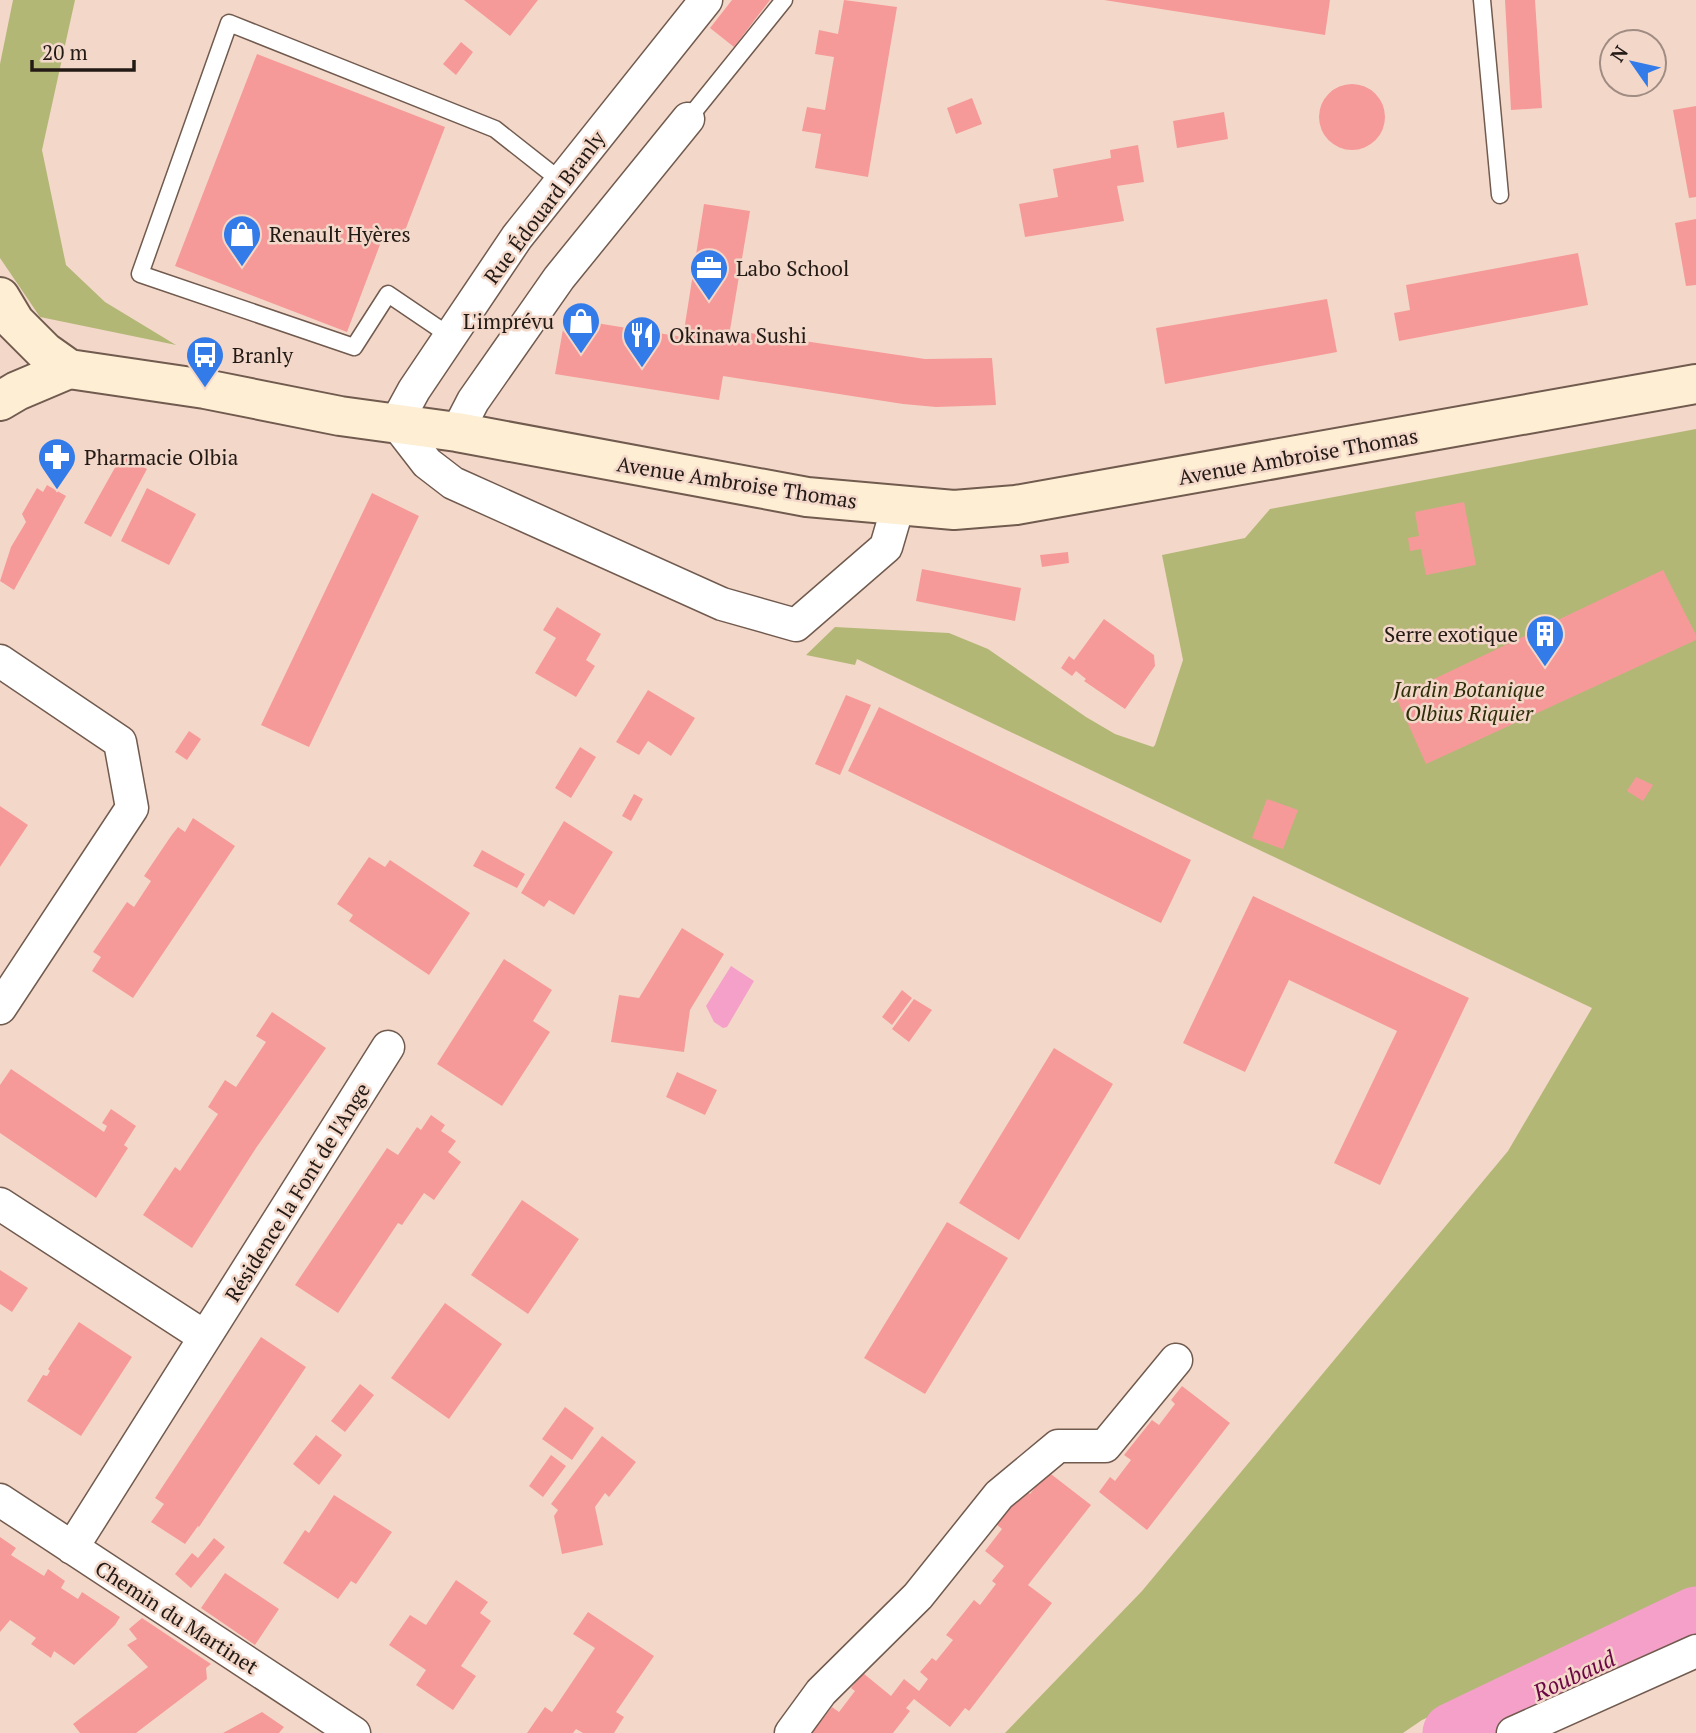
<svg xmlns="http://www.w3.org/2000/svg" width="1696" height="1733" font-family="'PT Serif',serif">
<rect width="100%" height="100%" fill="#f3d8ca"/>
<path fill="#b3b776" d="M13,0H75L42,150L66,265L105,302L176,345L40,317L0,258V64Z
M1696,429V1595L1422,1720L1403,1733H1005L1142,1591L1508,1151L1592,1008L857,659L855,665L806,655L835,627L949,633L988,649L1086,717L1115,734L1153,747L1155,745L1183,660L1162,555L1245,538L1270,509Z"/>
<path fill="#f4a0c8" d="M731,966L754,981L727,1027L723,1028L714,1022L706,1006Z"/>
<g fill="none" stroke-linecap="round" stroke-linejoin="round">
<path stroke="#f4a0c8" stroke-width="61" d="M1453,1733L1696,1617"/>
</g>
<path fill="#f69a99" d="M464,0H538L510,36Z
M732,0H770L734,47L710,28Z
M844,0L897,7L868,177L815,168L821,134L802,131L807,107L825,110L834,57L815,54L819,30L838,34Z
M1104,0H1330L1325,35Z
M1505,0H1535L1542,108L1511,110Z
M461,42L473,52L456,75L443,64Z
M257,54L445,127L401,241L384,234L347,332L175,266Z
M1319 117a33 33 0 1 1 66 0a33 33 0 1 1-66 0Z
M972,98L982,124L956,134L947,108Z
M1696,106V197L1689,198L1673,110Z
M1224,112L1228,139L1177,148L1173,121Z
M1138,145L1144,182L1117,186L1124,221L1025,237L1019,204L1058,197L1053,169L1111,158L1110,150Z
M704,204L750,211L730,330L925,359L992,358L996,405L936,407L903,404L723,376L719,400L555,374L565,318L683,337Z
M1696,219V285L1686,286L1675,223Z
M1578,253L1588,305L1399,341L1394,313L1410,310L1406,285Z
M1327,299L1337,352L1165,384L1156,328Z
M122,455L147,469L111,537L84,523Z
M47,485L66,496L14,590L0,581L11,547L26,522L22,514L37,488L43,492Z
M147,488L196,514L169,565L121,541Z
M372,493L419,516L309,747L261,725Z
M1464,502L1476,565L1426,575L1421,549L1410,551L1408,538L1419,536L1415,512Z
M1068,552L1069,563L1042,567L1040,555Z
M922,569L1021,588L1015,621L916,601Z
M1663,570L1696,635V640L1426,764L1396,697Z
M557,607L601,634L586,660L595,666L576,697L535,673L556,638L543,630Z
M1104,619L1154,655L1155,666L1125,709L1084,681L1086,679L1076,671L1072,676L1061,668L1069,656L1074,660Z
M648,690L695,718L671,756L648,741L639,755L616,742Z
M846,695L871,705L840,775L815,764Z
M879,707L1191,860L1161,923L848,771Z
M189,731L201,739L187,760L175,752Z
M580,747L596,757L571,798L555,788Z
M1636,777L1653,785L1643,801L1627,791Z
M634,794L643,799L631,821L622,816Z
M1267,799L1298,810L1283,849L1252,838Z
M0,806L28,825L0,867Z
M193,818L235,846L133,998L92,971L101,957L93,952L127,902L134,907L151,881L144,876L171,836L178,827L185,832Z
M564,821L613,852L574,915L549,900L544,907L521,893Z
M482,850L525,874L517,888L473,866Z
M369,857L385,867L390,860L470,913L429,975L349,921L353,915L337,904Z
M1253,896L1469,998L1380,1185L1334,1163L1397,1031L1289,980L1245,1072L1183,1043Z
M682,928L724,954L690,1010L684,1052L611,1042L619,995L639,998Z
M504,959L552,990L533,1021L550,1032L502,1106L437,1064Z
M902,990L912,998L892,1025L882,1017Z
M914,999L932,1010L909,1042L892,1029Z
M272,1012L326,1048L256,1148L192,1248L143,1215L175,1167L180,1171L218,1114L208,1107L225,1080L236,1087L266,1042L256,1036Z
M1054,1048L1113,1084L1019,1240L959,1203Z
M11,1069L104,1132L107,1126L102,1123L111,1109L136,1126L124,1145L128,1148L96,1198L0,1133V1085Z
M677,1072L717,1090L705,1115L666,1097Z
M431,1115L445,1125L441,1131L456,1141L448,1152L461,1162L434,1200L424,1193L402,1225L398,1223L338,1313L295,1285L387,1148L398,1155L417,1127L421,1130Z
M522,1200L579,1239L528,1314L471,1275Z
M947,1222L1008,1258L925,1394L864,1358Z
M0,1270L28,1288L12,1312L0,1304Z
M445,1303L502,1344L449,1419L391,1378Z
M79,1322L132,1357L81,1436L27,1401L43,1375L47,1376L50,1371L48,1369Z
M261,1337L306,1367L199,1527L198,1526L185,1544L151,1522L164,1504L155,1498Z
M360,1384L374,1395L345,1432L331,1421Z
M1182,1386L1230,1423L1147,1530L1099,1492L1110,1477L1115,1481L1131,1460L1124,1455L1152,1420L1159,1425L1175,1404L1171,1400Z
M565,1407L594,1428L572,1460L542,1439Z
M316,1435L342,1455L319,1485L293,1464Z
M602,1436L636,1462L609,1497L605,1493L595,1507L603,1545L562,1554L554,1516L558,1510L551,1504Z
M551,1455L566,1466L543,1497L529,1486Z
M1047,1471L1091,1505L1028,1585L1052,1603L969,1711L965,1708L950,1727L914,1699L906,1708L910,1711L893,1733H812L832,1707L839,1712L855,1691L851,1688L863,1673L891,1696L904,1679L919,1691L928,1679L920,1672L932,1658L936,1661L953,1640L946,1635L974,1600L980,1605L996,1584L992,1581L1004,1566L985,1551L1002,1529L996,1524L1023,1488L1030,1494Z
M334,1495L392,1532L356,1584L351,1581L338,1599L283,1563L305,1530L309,1533Z
M0,1537L16,1548L11,1555L44,1576L48,1569L65,1581L61,1588L78,1599L82,1592L120,1617L115,1625L74,1665L54,1651L51,1658L31,1644L36,1638L10,1620L0,1632Z
M214,1538L225,1547L191,1588L175,1574L192,1553L198,1558Z
M225,1573L279,1609L255,1645L201,1608Z
M456,1580L488,1602L480,1613L491,1621L461,1666L476,1676L453,1710L416,1685L426,1670L389,1645L410,1615L426,1625Z
M588,1612L654,1656L616,1712L624,1717L614,1733H583L576,1729L573,1733H527L545,1707L552,1712L595,1648L573,1634Z
M142,1618L211,1664L206,1668L207,1679L136,1733H80L73,1724L148,1667L127,1645L137,1639L129,1629Z
M262,1712L284,1727L279,1733H223Z"/>
<g fill="none" stroke-linecap="round" stroke-linejoin="round">
<defs>
<path id="lane" d="M1482,0L1500,195
M688,119L784,0
M450,336L388,294L354,347L140,274L229,23L495,129L561,181"/>
<path id="street" d="M706,0L517,237L414,390L396,423L427,463L453,483L722,604L796,625L886,547L898,506
M457,432L473,401L559,278L688,119
M0,661L120,742L132,808L0,1008
M0,1204L205,1337
M0,1500L354,1733
M72,1548L388,1047
M791,1733L821,1692L918,1596L999,1495L1058,1446H1105L1176,1360
M1513,1733L1696,1651"/>
<path id="secondary" d="M0,297L15,322L45,352L69,369L205,389L340,416L457,432L807,497L954,510L1016,505L1696,384
M0,401L17,391L69,369"/>
</defs>
<use href="#lane" stroke="#715a4e" stroke-width="19"/>
<use href="#street" stroke="#715a4e" stroke-width="35"/>
<use href="#secondary" stroke="#715a4e" stroke-width="42"/>
<use href="#lane" stroke="#fff" stroke-width="16"/>
<use href="#street" stroke="#fff" stroke-width="32"/>
<use href="#secondary" stroke="#fdeed4" stroke-width="38"/>
</g>
<defs>
<symbol id="shop-pin" viewBox="-11 -11 22 30"><path d="M0 17L-7.5 6A9.5 9.5 0 1 1 7.5 6Z" fill="#327be8" stroke="#f3d8ca"/><path d="M-5-2.5h2.3a2.7 3.5 0 0 1 5.4 0H5L5.5 6h-11ZM-1.5-2.5h3a1.5 2.3 0 0 0-3 0Z" fill="#fff"/></symbol>
<symbol id="office-pin" viewBox="-11 -11 22 30"><path d="M0 17L-7.5 6A9.5 9.5 0 1 1 7.5 6Z" fill="#327be8" stroke="#f3d8ca"/><path d="M-6-3h4V-5.5h4V-3h4V5H-6ZM-1-4.5V-3h2v-1.5ZM-6 0V1H6V0Z" fill="#fff"/></symbol>
<symbol id="restaurant-pin" viewBox="-11 -11 22 30"><path d="M0 17L-7.5 6A9.5 9.5 0 1 1 7.5 6Z" fill="#327be8" stroke="#f3d8ca"/><path d="M-5-6h1v4h1v-4h1v4h1v-4h1v5L-1.5 .5V6h-2V.5L-5-1ZM5-6V6H3V1.5H1.5Q1.5-4 5-6Z" fill="#fff"/></symbol>
<symbol id="bus-pin" viewBox="-11 -11 22 30"><path d="M0 17L-7.5 6A9.5 9.5 0 1 1 7.5 6Z" fill="#327be8" stroke="#f3d8ca"/><path d="M-5-6H5V4H4V6H2V4H-2V6H-4V4H-5ZM-3.5-4V0h7V-4ZM-3.5 1.2v1.5H-2V1.2ZM2 1.2v1.5H3.5V1.2Z" fill="#fff"/></symbol>
<symbol id="pharmacy-pin" viewBox="-11 -11 22 30"><path d="M0 17L-7.5 6A9.5 9.5 0 1 1 7.5 6Z" fill="#327be8" stroke="#f3d8ca"/><path d="M-2-6h4v4h4v4h-4v4h-4v-4h-4v-4h4Z" fill="#fff"/></symbol>
<symbol id="building-pin" viewBox="-11 -11 22 30"><path d="M0 17L-7.5 6A9.5 9.5 0 1 1 7.5 6Z" fill="#327be8" stroke="#f3d8ca"/><path d="M-4-6H4V6H1V3H-1V6H-4ZM-2.5-4.3h1.7v1.8h-1.7ZM.8-4.3h1.7v1.8H.8ZM-2.5-1h1.7V.8h-1.7ZM.8-1h1.7V.8H.8Z" fill="#fff"/></symbol>
</defs>
<g fill-rule="evenodd">
<use href="#shop-pin" x="220" y="212" width="44" height="60"/>
<use href="#office-pin" x="687" y="246" width="44" height="60"/>
<use href="#shop-pin" x="559" y="299" width="44" height="60"/>
<use href="#restaurant-pin" x="620" y="313" width="44" height="60"/>
<use href="#bus-pin" x="183" y="333" width="44" height="60"/>
<use href="#pharmacy-pin" x="35" y="435" width="44" height="60"/>
<use href="#building-pin" x="1523" y="612" width="44" height="60"/>
</g>
<g text-anchor="middle" dominant-baseline="central" stroke-width="5" stroke-linejoin="round" paint-order="stroke">
<g font-size="21" fill="#231a15" stroke="#f3d8ca">
<text transform="translate(544 207) rotate(-53)">Rue Édouard Branly</text>
<text transform="translate(1298 456) rotate(-10)">Avenue Ambroise Thomas</text>
<text transform="translate(737 482) rotate(9)">Avenue Ambroise Thomas</text>
<text transform="translate(297 1192) rotate(-58)">Résidence la Font de l'Ange</text>
<text transform="translate(177 1617) rotate(33)">Chemin du Martinet</text>
</g>
<g font-size="21" fill="#231a15" stroke="#f3d8ca" text-anchor="start">
<text x="269" y="234">Renault Hyères</text>
<text x="736" y="268">Labo School</text>
<text x="554" y="321" text-anchor="end">L'imprévu</text>
<text x="669" y="335">Okinawa Sushi</text>
<text x="232" y="355">Branly</text>
<text x="84" y="457">Pharmacie Olbia</text>
<text x="1518" y="634" text-anchor="end">Serre exotique</text>
</g>
<g font-size="21" font-style="italic" fill="#2d2e08" stroke="#f3d8ca">
<text x="1469" y="689">Jardin Botanique<tspan x="1469" dy="24">Olbius Riquier</tspan></text>
</g>
<g font-size="23" font-style="italic" fill="#6b0745" stroke="#f3d8ca">
<text transform="translate(1574 1675) rotate(-25)">Roubaud</text>
</g>
</g>
<g transform="translate(1633 63) rotate(304)"><circle r="33" fill="#f3d8ca" stroke="#a08c82" stroke-width="2"/>
<path d="M0-5L12 26L0 18L-12 26Z" fill="#327be8"/>
<text y="-10" font-size="19" font-weight="bold" text-anchor="middle" fill="#231a15">N</text>
</g>
<path d="M32 60v10h102v-10" fill="none" stroke="#231a15" stroke-width="3.5"/>
<text x="42" y="60" font-size="21" fill="#231a15" stroke="#f3d8ca" stroke-width="5" paint-order="stroke">20 m</text>
</svg>
